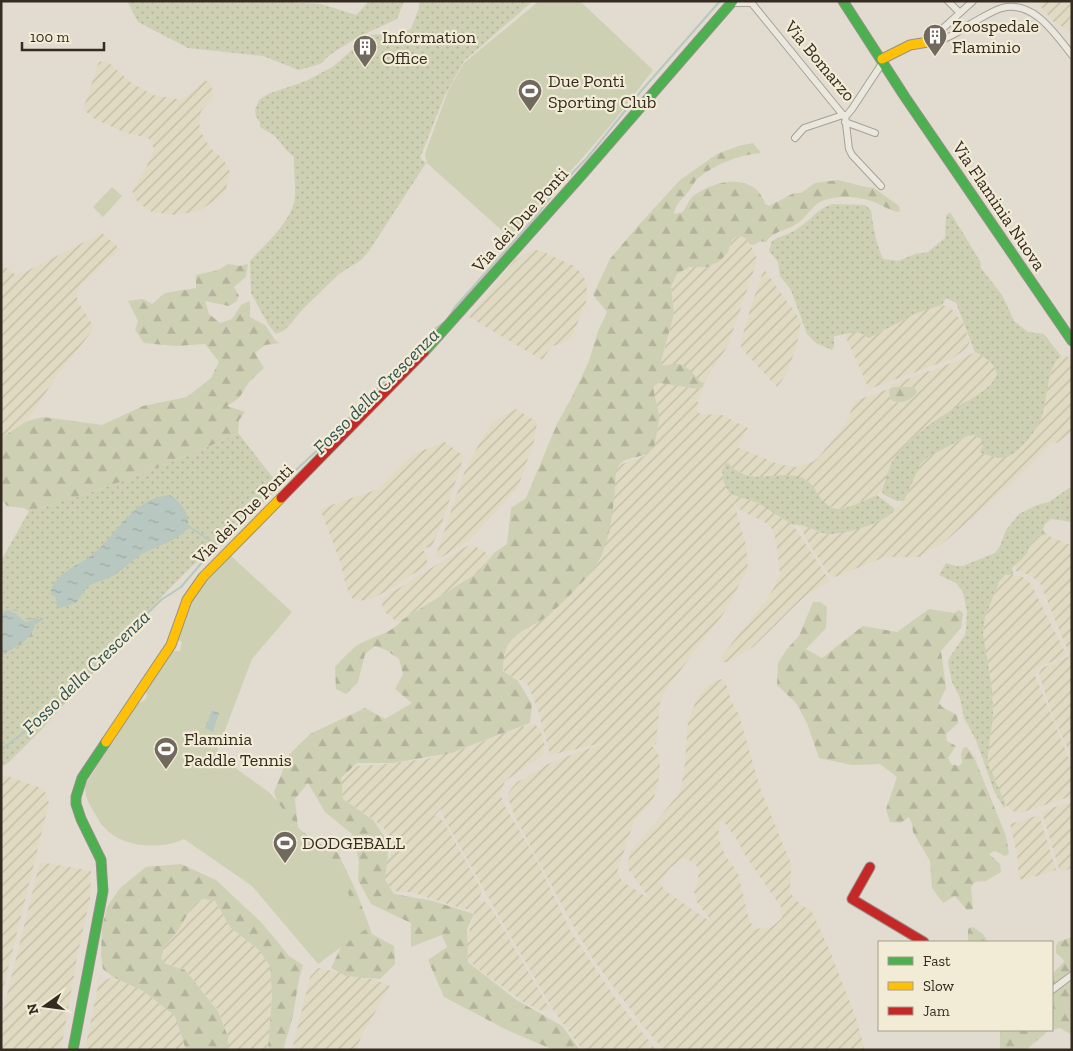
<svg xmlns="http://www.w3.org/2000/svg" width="1073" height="1051" font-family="'Zilla Slab',serif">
<defs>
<pattern id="farmland-furrows" width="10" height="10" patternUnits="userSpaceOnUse" patternTransform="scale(1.25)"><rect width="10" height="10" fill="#dfdac1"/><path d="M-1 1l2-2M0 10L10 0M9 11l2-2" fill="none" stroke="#c0bba6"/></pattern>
<pattern id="green-dots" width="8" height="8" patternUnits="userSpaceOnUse" patternTransform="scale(1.25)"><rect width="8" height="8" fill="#ced0b3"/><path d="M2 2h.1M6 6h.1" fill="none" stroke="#b2b39a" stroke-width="1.8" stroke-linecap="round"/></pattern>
<pattern id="forest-firs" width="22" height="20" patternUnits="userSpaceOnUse" patternTransform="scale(1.25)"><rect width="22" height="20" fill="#ced0b3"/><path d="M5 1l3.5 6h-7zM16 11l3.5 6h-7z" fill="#b2b39a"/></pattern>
<pattern id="wetland-marsh" width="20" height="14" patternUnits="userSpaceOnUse" patternTransform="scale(1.25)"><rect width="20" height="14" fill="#ced0b3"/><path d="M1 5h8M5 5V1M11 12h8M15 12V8" fill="none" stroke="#b2b39a"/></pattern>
<pattern id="water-ripples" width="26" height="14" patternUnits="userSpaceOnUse" patternTransform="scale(1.25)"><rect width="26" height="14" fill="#b8c7bf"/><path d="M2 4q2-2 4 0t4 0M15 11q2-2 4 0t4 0" fill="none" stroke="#9faba4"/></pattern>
</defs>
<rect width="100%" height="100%" fill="#e1dccf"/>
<path fill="url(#farmland-furrows)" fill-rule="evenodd" d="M1036,1H1072V30L1066,29L1053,21Z
M107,61L130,82L153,95L182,100L205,80L211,84L213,97L201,111L199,129L210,148L224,160L230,172L225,193L199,211L175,215L152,212L138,203L132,191L146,168L154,149L148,138L123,132L93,118L85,111L84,106L99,62Z
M102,233L120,249L80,286L76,292L78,302L90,320L93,328L90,334L58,374L27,421L1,438V264L17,276Z
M738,235L745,238L750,244L756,257V264L728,345L704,383L674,364L668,367L660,366L674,314L671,287L677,274L689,267H707L728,252L732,240Z
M535,250L542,251L574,266L583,275L586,281L587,292L586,302L573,334L566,342L552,346L542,360L469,317L515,260L526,253Z
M764,269L801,321L797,344L787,373L777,387L741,348V341L752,303Z
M942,305L950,307L963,323L970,341L967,348L953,358L869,389L845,335L856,331L862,332L869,338L917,313Z
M975,352L982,354L996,369L997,373L995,378L976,397L953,409L909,441L892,462L882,491L877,495L857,503L852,506L840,509L825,505L820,498L789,475L768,478L754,477L734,470L727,463L730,494L758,503L793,525L830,581L805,596L753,647L727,662H722L721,657L769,596L776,584L780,573L776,541L773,530L766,523L742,511L734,503L746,545L748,568L724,613L667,688L660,702L656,744L651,745L657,751L659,757L660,768L658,783L654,797L649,805L634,821L617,872L622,881L651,900L628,869V862L631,851L679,794L684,773L688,722L696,700L706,687L715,681L722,679L726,684L731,701L739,715L760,788L791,864V880L789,891L793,897L804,907L811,910L830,951L856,1018L865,1050H664L643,1026L595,962L576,931L515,817L509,801L508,793L517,782L552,762L607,742L550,755L538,710L527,683L509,675L500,667L502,651L509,638L548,613L571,595L598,561L608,523L613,474L619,465L645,456L659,416L653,394L654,386L659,383L698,389L703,387L698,401L697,412L703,415L720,414L748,428L737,447L778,464L796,467L812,462L818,458L846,424L855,401L889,389L890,399L894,402L902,403L914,397L912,387H893L891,385L960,360ZM723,821L736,838L745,855L781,907L782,918L772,927L755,929L749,920L738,873L725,855L718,837L720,822ZM681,859H687L695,863L699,870L698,880L694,891L696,901L710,919L708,920L664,890L660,881L669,869Z
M1066,355L1072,360V431L1057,443H1051L1027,469L947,540L938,547L932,548L921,557H885L835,577L830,576L806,539L800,524L824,534L837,535L882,520L893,513L895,509L904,501L921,463L928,457L968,436L974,435L981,439L983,447L1041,419L1052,368L1056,360L1061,356Z
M516,409L537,422L534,441L518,487L470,540L442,557L435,558L464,473L480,442L492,422Z
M445,442L464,456L442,523L432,546L420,550L424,551L427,555V565L390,589L372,599L357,601L352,598L346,586L340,561L320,509L378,489L407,460L416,453Z
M1040,535H1047L1072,546V758L1052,714L1039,674L1042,668L1070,656L1040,583L1030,575L1016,571V564L1027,553L1029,545L1036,537Z
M473,545L485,552L490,558L479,572L402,620L396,621L386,613L382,607L383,598L467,546Z
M1005,575H1013L1023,577L1031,584L1066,654L1063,657L1037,668L1034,673L1072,766V796L1020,813L1012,811L1006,805L987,761L993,717L992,688L983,634L985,617L999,582Z
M531,724L535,725L540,729L545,746L543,755L505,781L500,793L506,808L535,857L570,930L613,995L656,1050H584L578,1044L554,1011L501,920L442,814L441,809L434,816H438L444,822L482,891L478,902L484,901L491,908L551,1011L541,1010L525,1003L477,968L468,959L466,943L474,915V912L470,909H464L411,892H398L390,888L388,883L382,879L384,863L389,859L391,854L392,841L389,835L381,825L343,799L339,783L355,766L377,765L427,759L472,746L523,725L524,728Z
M4,775L44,789L49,803L1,997V777Z
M1072,802V868L1063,871L1059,869L1042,813L1045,810Z
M1039,815L1056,870L1024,880L1019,879L1017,855L1010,824Z
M40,862L91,871L90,899L78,952L61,1050H1V1019Z
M203,899L215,901L230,927L260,951L270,966L272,995L268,1050H228V1037L218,1010L185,970L166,964L161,959L164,947L177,932L193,905Z
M318,968L375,980L390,986L361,1037L356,1050H292L310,977Z
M113,977L143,991L175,1016L186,1050H85L98,985L103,981Z"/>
<path fill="url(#green-dots)" d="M127,1H272L321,4L356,15L369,1H404L397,19L358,37L331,54L320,64L299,70L263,56L188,48L138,22Z
M419,1H533L464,61L444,97L420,158L426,163L369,251L361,260L339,274L303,309L285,330L276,334L268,324L251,293L250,261C266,243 292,222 295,197C296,183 293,170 294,157L287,151L275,136L260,127V123L256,116L255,110L259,100L268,94L306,81L334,66L368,35L402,33L411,29L419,8Z
M832,204L865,205L871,210C873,227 876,243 883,259L898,261L915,254L928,252L945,238L946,216L950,212L980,261L981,268L1002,295L1014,321L1028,332L1044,334L1061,356C1046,367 1048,403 1040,421C1035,431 1030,438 1022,446C1006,462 1001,459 981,453L980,450L983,447L981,439L974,435L968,436L928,457L921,463L904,501H897L883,494L882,491C885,481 888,471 892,462C902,443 935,420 953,409C967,401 989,391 996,376C1000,367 983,355 975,352L956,303L946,298L942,305L917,313L869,338C856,328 849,334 834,336V346L832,350L816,343L807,334L791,290L780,276L778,262L769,251L772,241C780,236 790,234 797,229C810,221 818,208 832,204Z
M238,433L277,483L170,588L41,730L8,763L1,767V561L29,511C99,492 172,464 238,433Z
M727,462C752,489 773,469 800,477C818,482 816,505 837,509C846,510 867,499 877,495L895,509C890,522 840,536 827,534C815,532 805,523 793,525L758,503L730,494L724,483L722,470Z
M1072,486V522L1051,519L1045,524L1043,529L1047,535C1032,535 1032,542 1027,553C1024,558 1017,563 1012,568L1013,575H1005L999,582L985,617L983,634L992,688L993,717L987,761L1006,805L1004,808L994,791L976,740L964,718L960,698L952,682L948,663L949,658L965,635L966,628L967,612L963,592L956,583L939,575L946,563L956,566H963L995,553L1000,546L1006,530L1019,514L1037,505L1049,502Z"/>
<path fill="url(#forest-firs)" d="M753,143L761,153C738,155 715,164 697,179C694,182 692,188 688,192C681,201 677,201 674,214L683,212C686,207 689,200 693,196C696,193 700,192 703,190C724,178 757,176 765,204L769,206L794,193H801L815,183L838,180L861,186L874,188L899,206L900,210L899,212C890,211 882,205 874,202C859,196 831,194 817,204C810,210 805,218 798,223C785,232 776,229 766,242L760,241L754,245L750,244L745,238L738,235L732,240L728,252L720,261L707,267H689L677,274L671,287L674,314L660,365C666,366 668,365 673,364C685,362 693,374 701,382L704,383L703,387L698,389L659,383L654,386C653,397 658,405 659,416C659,424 656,438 654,446C647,462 624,452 617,469C615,475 615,485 615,491C612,517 609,550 592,571C580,585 566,600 552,612C527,634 502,629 503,671L518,681L532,704L530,723L451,753L392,763H357L341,778L343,799L373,820L389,843L385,880L394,894L433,901L474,914L467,929L468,962L515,999L562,1026L580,1050H554L509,1031L444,997L428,960L447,947L442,935L411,947V923L371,904L358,880L359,861L352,834L325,812L308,783L295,799L298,828L318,843L338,853L357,893L372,934L394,946L395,964L380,979L346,976L331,968L350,928L293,853L274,792L289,755L310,734L365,708L385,719L412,703L395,689L403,674L399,659L386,650L375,646L365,654L358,682L346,694L336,689L335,667C341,660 348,653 355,647C370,636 391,635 402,620L479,572L494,553L507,544L511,508L526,498L557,424L573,395L589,361L598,331L607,312L593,295L610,259L637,227L680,180L717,154L739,146Z
M228,264L239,266L248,264L246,277L234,287L239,296L237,301L229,306L205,301L209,314L220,323L232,319L241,305L250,301V317L265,325L275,340L280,343L265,345L255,353L264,368L249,382L239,398L227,406L245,412L239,420L238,433C172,464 99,492 29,511L24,508L7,506L1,499V438L27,421L43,417L102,425L143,406L187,397L211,378L219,362L205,344L176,346L144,343L135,330L138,321L128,301L143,299L152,304L165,293L196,288V275L218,270Z
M893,387H912L915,388L917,392C911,401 899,406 890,399L889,389Z
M813,602H820L827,607L826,628L806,649L822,658L863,626L897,632L929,609L954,613L959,610L963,613L961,628L941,651L946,688L939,703L942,707L957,715L958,723L946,734L947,741L956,746L948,758L951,764L959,766L962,763L961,754L963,748L967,747L974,757L1006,836L1009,854L1005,856L995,851L989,854L1000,864L1001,872L986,881L975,882L971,887L973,909L967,910L955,896L943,903L932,888L930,861L913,832L912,824L909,817L901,823L890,822L886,809L897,777L880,764L852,765L819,758L807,723L796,703L777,685L778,663L787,649L799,636Z
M181,864L216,880L262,923L289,956L303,965L299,979L293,1016L283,1050H268L272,995L270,966L260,951L230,927L215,901L203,899L193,905L177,932L164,947L161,959L166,964L185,970L218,1011L228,1037V1050H186L175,1016L143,991L113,977L103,969L101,956L102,928L107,907L120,888L146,867Z
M973,927L983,934L988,942H968V931L969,928Z
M1072,937V970L1052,986V974L1064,962L1063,959L1056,953V946L1058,942Z
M1072,979V1035L1060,1028L1048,1031L1026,1050H1000V1033L999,1030H1052V994Z"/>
<path fill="url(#wetland-marsh)" d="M10,608C23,610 28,623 42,617L45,620L36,627L34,635L29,641L1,656L25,640L35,624L42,618L25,622C17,615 12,609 1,612V610Z"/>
<path fill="#ced0b3" d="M539,1H580L653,70C636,91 621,114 603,134C573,170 540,203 509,237L427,163L425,154L448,91L464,63Z
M112,187L122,196L103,217L93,207Z
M230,555L292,612L252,659L216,754L270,793L341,879L366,929L318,964L252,886L184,839C161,850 121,848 104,827C100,824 98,818 95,814C89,803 85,798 85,785L137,704L145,700L147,695L144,690L169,651H180L182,642L178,640L191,600L198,588Z"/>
<path fill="url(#water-ripples)" d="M170,495C181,502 190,514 188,528C177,541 159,545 144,553C133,559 124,569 113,576C105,580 96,582 88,586L76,603L60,608L55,603L56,599L54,596L51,595C48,577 81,564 93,554C112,539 123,516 145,503C153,498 161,496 170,495Z
M8,610L15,613L25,622L42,618L43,620L35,625C31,641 15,647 1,655V612Z
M212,710L219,713L213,732L205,728Z"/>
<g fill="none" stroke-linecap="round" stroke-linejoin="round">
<path stroke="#b8c7bf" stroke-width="2" d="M188,526L217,545
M1,750L40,720L161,600L181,587L222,539L325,443L436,328L447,320L455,307L537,215L556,190L587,158L642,90L720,1"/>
<defs>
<path id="street" d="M750,1L843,115H847L852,109L881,65
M948,1L960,13
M731,3H751
M926,40L940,31L973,1
M940,40C953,37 963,28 974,22C983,17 992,11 1002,8C1034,0 1055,34 1072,55
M845,115L849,149L852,155L881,186
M845,122L875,133
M795,138L804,128L843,115
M1052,990L1072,975"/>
<path id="fast" d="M843,1L905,97L1072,341
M424,352L580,177L733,1
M73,1050L103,891L101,860L81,819L76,804V797L82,778L106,742"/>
<path id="slow" d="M882,59L910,45L940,40
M106,742L171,645L187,600L203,577L281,498"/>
<path id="jam" d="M281,498L424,352
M870,867L852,899L924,942"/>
</defs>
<use href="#street" stroke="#a7a197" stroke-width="8"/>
<use href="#fast" stroke="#969188" stroke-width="11"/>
<use href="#slow" stroke="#969188" stroke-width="11"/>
<use href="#jam" stroke="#969188" stroke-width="11"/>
<use href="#street" stroke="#eae7df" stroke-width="6"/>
<use href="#fast" stroke="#4caf50" stroke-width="9"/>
<use href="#slow" stroke="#ffc107" stroke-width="9"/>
<use href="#jam" stroke="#c62828" stroke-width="9"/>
</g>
<defs>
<symbol id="building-pin" viewBox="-11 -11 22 30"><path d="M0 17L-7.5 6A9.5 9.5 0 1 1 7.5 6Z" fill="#71695d" stroke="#f2ebd5"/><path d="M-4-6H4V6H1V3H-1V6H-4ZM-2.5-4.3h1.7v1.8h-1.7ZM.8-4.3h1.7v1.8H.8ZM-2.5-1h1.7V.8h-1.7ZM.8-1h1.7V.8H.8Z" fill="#fff"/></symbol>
<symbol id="stadium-pin" viewBox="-11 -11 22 30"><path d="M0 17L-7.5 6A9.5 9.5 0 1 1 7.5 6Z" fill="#71695d" stroke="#f2ebd5"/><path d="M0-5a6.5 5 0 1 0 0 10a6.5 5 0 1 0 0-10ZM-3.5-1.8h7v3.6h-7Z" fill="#fff"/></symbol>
</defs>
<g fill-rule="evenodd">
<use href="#building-pin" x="921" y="22" width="28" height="38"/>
<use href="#building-pin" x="351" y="33" width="28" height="38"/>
<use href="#stadium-pin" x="516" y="77" width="28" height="38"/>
<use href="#stadium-pin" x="152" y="735" width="28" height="38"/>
<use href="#stadium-pin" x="271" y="829" width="28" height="38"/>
</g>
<g text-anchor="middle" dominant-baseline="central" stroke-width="4.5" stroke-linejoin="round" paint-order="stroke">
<g font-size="18" fill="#352b20" stroke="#f2ebd5" text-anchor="start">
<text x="952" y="26">Zoospedale<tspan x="952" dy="21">Flaminio</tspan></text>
<text x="382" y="37">Information<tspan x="382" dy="21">Office</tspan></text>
<text x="548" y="81">Due Ponti<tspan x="548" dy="21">Sporting Club</tspan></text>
<text x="184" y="739">Flaminia<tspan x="184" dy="21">Paddle Tennis</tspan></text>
<text x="302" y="843">DODGEBALL</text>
</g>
<g font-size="18" fill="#352b20" stroke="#f2ebd5">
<text transform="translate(820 61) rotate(50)">Via Bomarzo</text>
<text transform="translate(999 206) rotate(56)">Via Flaminia Nuova</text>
<text transform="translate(520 220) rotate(-48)">Via dei Due Ponti</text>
<text transform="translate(243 514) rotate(-45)">Via dei Due Ponti</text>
</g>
<g font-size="19" font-style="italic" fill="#315352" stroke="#f2ebd5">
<text transform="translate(376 391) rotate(-45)">Fosso della Crescenza</text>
<text transform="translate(86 672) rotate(-44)">Fosso della Crescenza</text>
</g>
</g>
<rect width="1073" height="1051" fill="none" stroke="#352b20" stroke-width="5"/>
<rect x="878" y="941" width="175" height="90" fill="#f2ebd5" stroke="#a69e8d"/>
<rect x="888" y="957" width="25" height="8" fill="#4caf50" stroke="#a69e8d"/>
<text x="923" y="966" font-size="15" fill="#352b20">Fast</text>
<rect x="888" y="982" width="25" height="8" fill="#ffc107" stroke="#a69e8d"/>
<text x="923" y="991" font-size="15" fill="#352b20">Slow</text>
<rect x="888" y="1007" width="25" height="8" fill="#c62828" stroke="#a69e8d"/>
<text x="923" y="1016" font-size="15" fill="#352b20">Jam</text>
<g transform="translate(45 1006) rotate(256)" stroke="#f2ebd5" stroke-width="4" paint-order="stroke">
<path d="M0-4L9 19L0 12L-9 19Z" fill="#352b20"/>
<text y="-8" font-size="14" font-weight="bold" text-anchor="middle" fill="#352b20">N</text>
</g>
<path d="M22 42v8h82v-8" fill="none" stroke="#352b20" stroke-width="2.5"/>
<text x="30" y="42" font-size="15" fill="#352b20" stroke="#f2ebd5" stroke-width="4" paint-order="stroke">100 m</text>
</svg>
